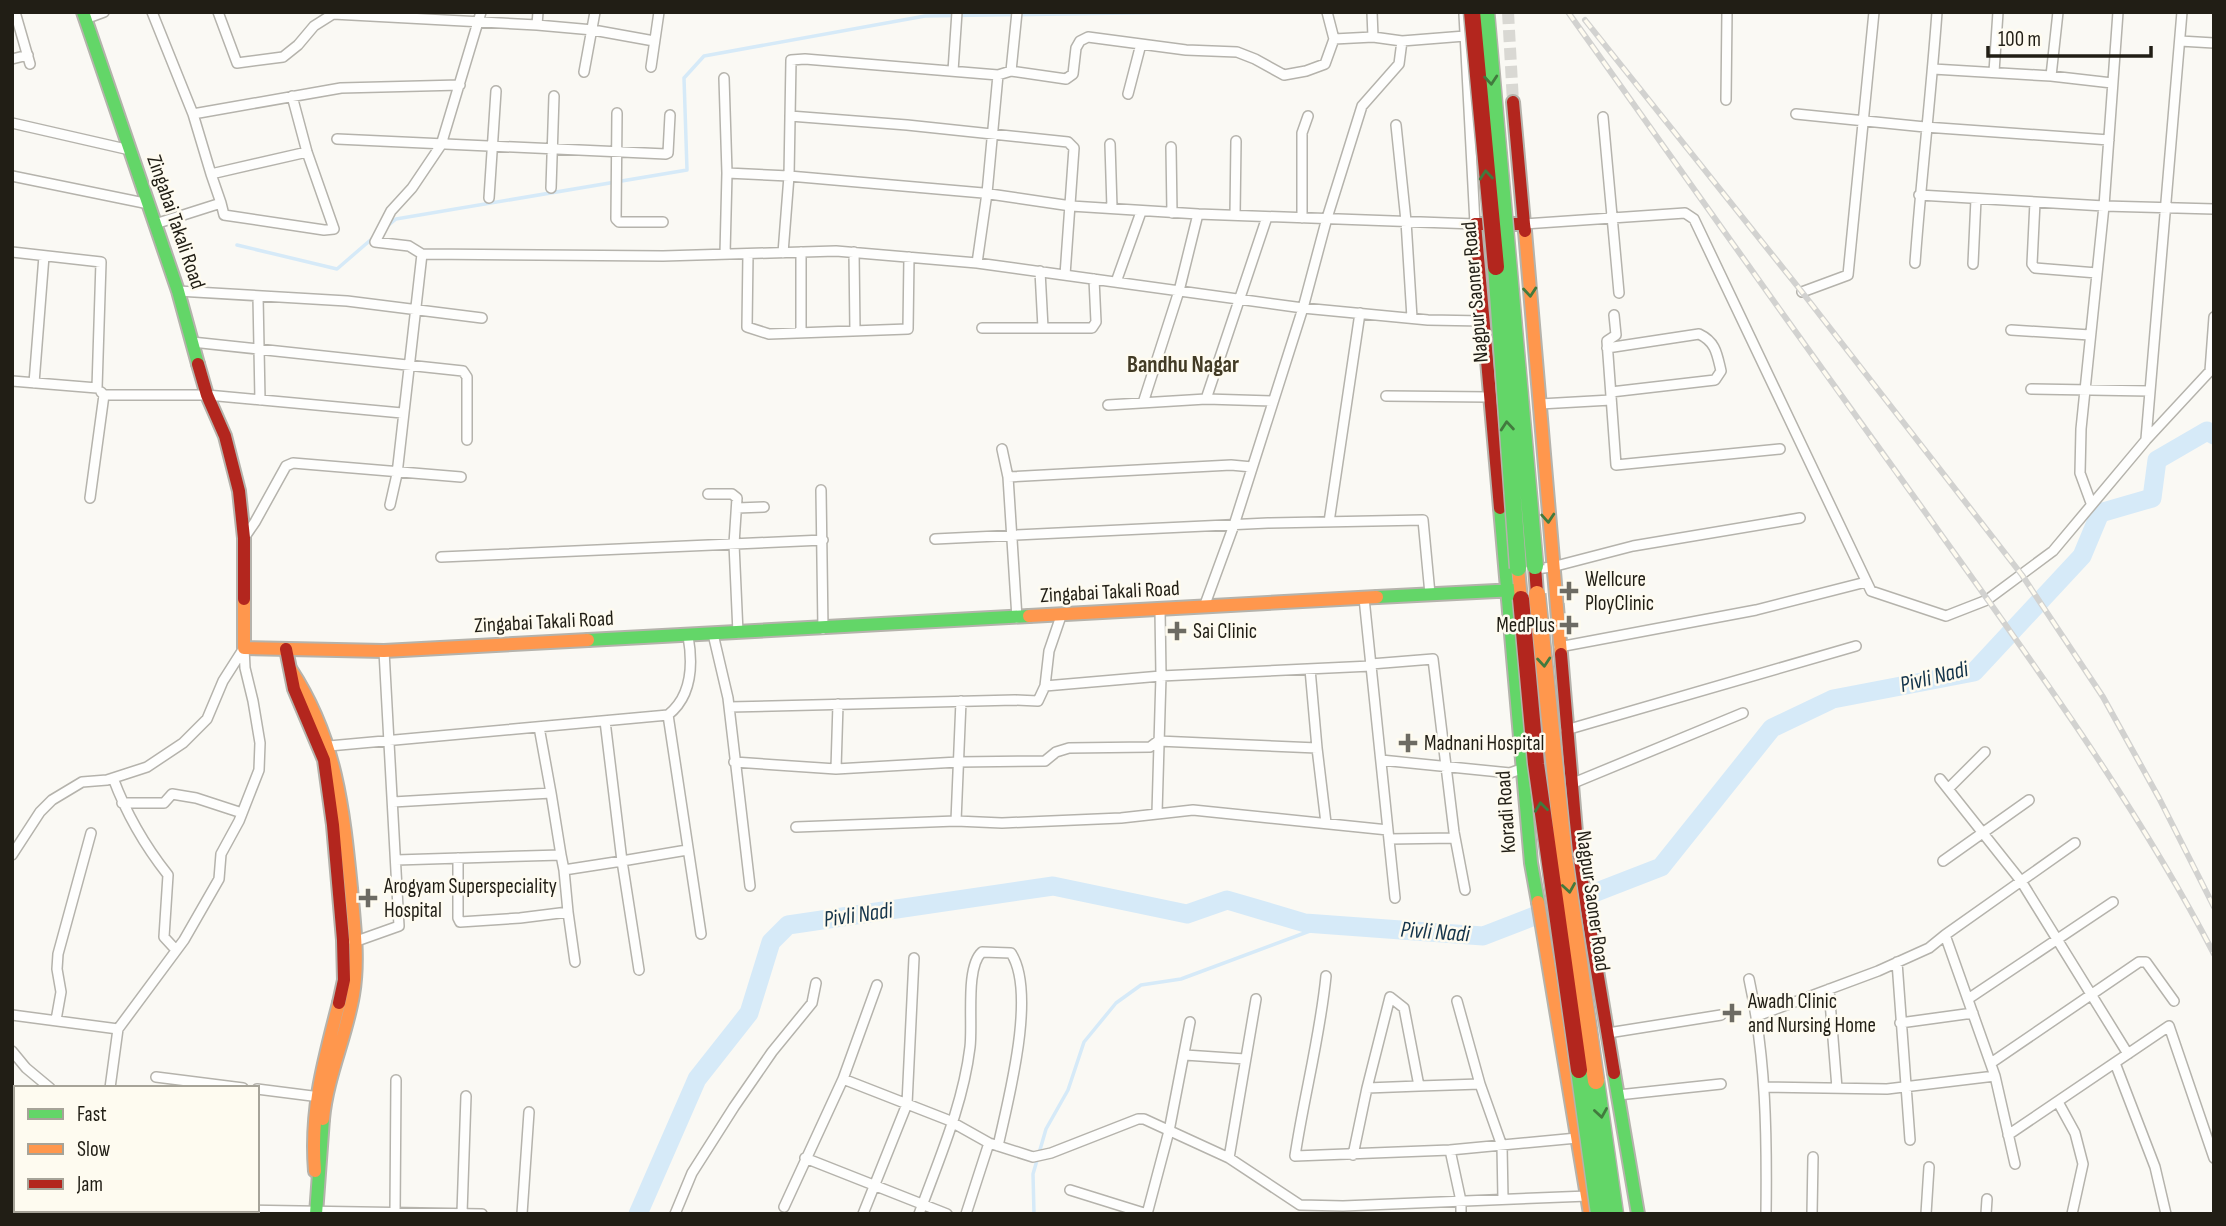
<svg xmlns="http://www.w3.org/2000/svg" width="2226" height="1226" font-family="'Sofia Sans Condensed',sans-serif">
<rect width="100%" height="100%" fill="#faf9f4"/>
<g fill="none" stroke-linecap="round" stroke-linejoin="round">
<path stroke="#d6eaf8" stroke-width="3.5" d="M385,228L396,219L687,170L684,78L704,56L925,16L1190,12
M237,245L337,269L374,237
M1034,1214L1033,1174L1046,1129L1068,1090L1084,1042L1116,1003L1141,985L1181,979L1326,925"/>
<path stroke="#d6eaf8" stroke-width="19" d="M638,1214L697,1079L749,1013L771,942L788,925L1053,886L1187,914L1227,900L1305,923L1483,936L1661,867L1772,728L1833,699L1974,672L2082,556L2100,513L2152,498L2157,460L2207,431L2214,435"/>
<path stroke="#d9d8d3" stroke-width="12" stroke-dasharray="12 6" stroke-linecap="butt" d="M1508,12L1513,102"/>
<defs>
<path id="street" d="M15,12L30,64
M152,12L193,114L211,174
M218,12L237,63L283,57L298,45L314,26L333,14L537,25L593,30L654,41
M1327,12L1334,39L1373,37L1402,41L1465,36
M1372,12L1373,37
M85,19L104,12
M537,25L538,12
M2180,41L2214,43
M12,59L28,55
M651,67L659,12
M1933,69L2051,76L2112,83
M953,71L957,12
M1011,71L1017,12
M584,72L595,12
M1994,72L1998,12
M2051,76L2058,12
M724,78L727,173L725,254
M1128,94L1141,44
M1726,100L1727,12
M617,113L616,219L619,222H663
M193,114L341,88L460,85
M1796,114L1925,127L2109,140
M790,116L907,125L1068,142L1074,148L1065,275
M1603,117L1619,293
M12,123L130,150
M1396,125L1406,221L1412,318
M337,139L666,154L668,153L670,115
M1110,144L1112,208
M1171,147L1172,213
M727,173L789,176L791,60L805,59L998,75L1011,71L1066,79L1073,74L1076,48L1080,41L1088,37L1186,50L1237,52L1255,59L1284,75L1306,71L1325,64L1334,39
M12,176L149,204
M551,188L554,96
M1919,195L2104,206L2214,209
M489,198L496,91
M2035,202L2032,264L2035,268L2097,273
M221,203L224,215L324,230L334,229L307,152L292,96
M1235,215L1236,141
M1302,218V133L1308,116
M155,224L221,203L211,174L307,152
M1524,224L1685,213L1694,219L1871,591L1946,616L1987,600L2053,551L2146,440L2210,371L2214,317
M12,252L101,262L97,388L12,381
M801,252V333
M854,252L855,331
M783,253L789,176L983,193L1071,206L1198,214
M422,254L409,246L375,242L391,211L412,188L441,145L481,12
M748,254L747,327L769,334L908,329L909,257
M977,263L987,193L998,75
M1915,263C1921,179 1931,96 1937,12
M1973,264L1976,199
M1040,271L1043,328
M1116,282L1141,212
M178,291L347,301L482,318
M1802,292L1848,275L1874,12
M258,296L260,400
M1614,315L1616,335L1607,341L1616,465L1780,449
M982,328H1092L1096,322L1094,279
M2011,330L2090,335
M192,342L463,371L467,377V440
M1607,348L1699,334C1716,342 1717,354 1721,371L1715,380L1611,392
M34,383L44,256
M2031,389L2150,391
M104,395H207L402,413
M1386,396L1489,397
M1206,399L1267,217
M1143,403L1179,291L1198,214L1475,224L1464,14
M1540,404L1611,400
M1108,405L1206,399L1272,401
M2146,439L2182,12
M1002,449L1008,477L1017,618
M1008,477L1231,465L1252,467
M821,490L823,629
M708,494H732L737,498L734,544L738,633
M90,498L104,395L101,392
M2091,503L2080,473L2081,429L2104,206L2118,12
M390,505L397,474L422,254L663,256L836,251L977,263L1303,308L1428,320L1484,321
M737,508L764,507
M1329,522L1360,313
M244,538L255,522L286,466L293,463L461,477
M935,539L1268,523L1423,520L1430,594
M441,557L823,540
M1535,569L1552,567L1633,546L1800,518
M1364,598L1395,898
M1204,607L1234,525L1303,308L1327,218L1362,106L1399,64L1402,41
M713,634L728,698L750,886
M1559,647L1756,610L1866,582
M1371,664L1433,659L1454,832L1465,890
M1310,669L1317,748
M1045,686L1049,651L1061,616
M961,701L956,821L1002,823L1121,818L1193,810L1388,830
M729,707L1015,700L1038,701L1045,686L1161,676L1371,666
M668,715L701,934
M1566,730L1856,646
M329,746L668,715C692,696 693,664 688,636
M1381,760L1510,773L1524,768
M734,762L836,769L958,762L1045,761L1056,752L1069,748L1150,747L1158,741L1317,748L1326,823
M836,769L838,704
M113,778C126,813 145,846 168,875L164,937L176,950
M1940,779L2021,881L2128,1054
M1571,784L1743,713
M1948,789L1985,752
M393,802L551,793L539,727
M122,803H164L172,794L196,798L242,813
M1157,813L1161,676L1160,610
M796,827L956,821
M1389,839L1455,838
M12,855L40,812L52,800L82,782L107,780L147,767L183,743L207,719L223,681L244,648L245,668L253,701L260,743L259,770L239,821L221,854L219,879L184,940L118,1029L110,1088
M561,855L564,870L622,861L605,721
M458,858V918L460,922L520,918L568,912L564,870
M396,860L561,855L551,793
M1943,861L2029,800
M568,912L575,962
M354,942L399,926L384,651
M1897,962L1910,1140
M639,970L622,861L687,850
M1326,976C1320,1037 1304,1096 1295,1156L1450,1150L1577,1138
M1749,979C1766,1057 1767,1135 1766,1214
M1829,989L1837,1088
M1968,999L2113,902
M1457,1001L1480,1084
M12,1015L118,1029
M1757,1016L1878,971L1929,948L1945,935
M56,1020L61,992L57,969L58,954L91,833
M1900,1023L1973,1013
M1608,1033L1721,1015
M12,1051L26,1068L50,1088
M1185,1055L1245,1059
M1991,1063L2139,962H2146L2174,1001
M2115,1063L2155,1167L2166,1214
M156,1077L243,1088
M843,1079L877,985
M1764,1087L1887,1089L1995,1076
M1367,1088L1419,1086
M257,1089L320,1097
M1618,1095L1721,1084
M2058,1102L2075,1133L2083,1164L2072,1214
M2008,1135L2169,1026L2214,1158
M1450,1150L1461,1201V1214
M1353,1155L1367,1088L1390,997L1404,1008L1419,1086L1480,1084L1502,1146L1503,1199
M805,1158L947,1214
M1229,1158L1256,999
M2015,1164L1995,1076L1945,935L2075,843
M1070,1190L1147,1214
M784,1207L843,1079L948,1120L989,1143L1033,1157L1051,1153L1138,1119H1144L1229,1158L1300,1205L1343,1206L1588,1196
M140,1210L141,1214
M239,1210L482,1214
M462,1213L466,1096
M154,1214L164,1210
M395,1214L396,1080
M522,1214L529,1112
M675,1214L692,1173L734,1107L772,1052L812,1003L816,983
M863,1214L907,1104L914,958
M919,1214C939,1159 963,1105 970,1047C973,1023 965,967 982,952L1011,953C1037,993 1008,1100 998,1146
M966,1214L989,1143
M1147,1214L1169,1131L1190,1022
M1812,1214L1813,1157
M1926,1214L1929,1167
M1986,1214L1987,1199"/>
<path id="fast" d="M83,12L178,291L198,364
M1500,508L1531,863L1538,902
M1377,597L1516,590
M588,640L1029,616
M1614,1073L1638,1214
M316,1214L323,1119"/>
<path id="slow" d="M1525,231L1561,654
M1518,568L1521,599
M244,599V648L384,651L588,640
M1029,616L1377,597
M291,670C336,739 343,808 351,888C354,924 359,960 353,995C346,1037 327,1076 323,1119
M1538,902L1590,1214
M315,1171C310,1110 324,1061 339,1003"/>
<path id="jam" d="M1513,102L1524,224
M198,364L207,395L225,436L239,491L244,538V599
M1500,508L1475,224H1524L1525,231
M1535,566L1537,594
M286,649L294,689L324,760L333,825L343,940L344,980L339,1003
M1561,654L1578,856L1614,1073"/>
</defs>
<use href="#street" stroke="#b5b3ac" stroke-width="12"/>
<use href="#fast" stroke="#b5b3ac" stroke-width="16"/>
<use href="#slow" stroke="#b5b3ac" stroke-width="16"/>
<use href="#jam" stroke="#b5b3ac" stroke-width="16"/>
<use href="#street" stroke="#fefefd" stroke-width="9"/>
<use href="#fast" stroke="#63d668" stroke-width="12"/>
<use href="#slow" stroke="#ff974d" stroke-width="12"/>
<use href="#jam" stroke="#b3261e" stroke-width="12"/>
<defs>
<path id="rail" d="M1568,12C1687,179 1805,346 1925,512C2027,655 2133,798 2214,954
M1585,20L1802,292L2022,575L2103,697L2159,798L2214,907"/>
</defs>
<use href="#rail" stroke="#d2d2d0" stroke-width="6"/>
<use href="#rail" stroke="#fefbf0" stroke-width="3.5" stroke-dasharray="10" stroke-linecap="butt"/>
<defs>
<path id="fast-bridge" d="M1486,12L1535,566
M1496,267L1518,568
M1579,1070L1599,1214
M1596,1081L1615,1214"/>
<path id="slow-bridge" d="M1537,594L1564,857L1596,1081"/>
<path id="jam-bridge" d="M1472,12L1496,267
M1521,599L1536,764L1579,1070"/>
</defs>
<use href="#fast-bridge" stroke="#b5b3ac" stroke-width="19" stroke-linecap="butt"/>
<use href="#slow-bridge" stroke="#b5b3ac" stroke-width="19" stroke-linecap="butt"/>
<use href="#jam-bridge" stroke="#b5b3ac" stroke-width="19" stroke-linecap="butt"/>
<use href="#fast-bridge" stroke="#63d668" stroke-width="16"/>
<use href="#slow-bridge" stroke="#ff974d" stroke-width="16"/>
<use href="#jam-bridge" stroke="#b3261e" stroke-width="16"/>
</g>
<defs><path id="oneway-chevron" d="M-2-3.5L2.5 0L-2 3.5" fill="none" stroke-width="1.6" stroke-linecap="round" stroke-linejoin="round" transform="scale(1.75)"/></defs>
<g stroke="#427a3e">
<use href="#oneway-chevron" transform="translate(1491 80) rotate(85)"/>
<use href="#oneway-chevron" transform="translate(1486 175) rotate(-95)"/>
<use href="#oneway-chevron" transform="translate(1530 292) rotate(85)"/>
<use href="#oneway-chevron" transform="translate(1507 426) rotate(-95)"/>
<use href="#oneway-chevron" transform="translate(1548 518) rotate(86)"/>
<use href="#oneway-chevron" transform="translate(1544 662) rotate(85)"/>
<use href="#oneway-chevron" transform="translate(1541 807) rotate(-97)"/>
<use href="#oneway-chevron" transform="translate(1569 888) rotate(81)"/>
<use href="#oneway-chevron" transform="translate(1601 1113) rotate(81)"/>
</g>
<g fill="#6d6b63" stroke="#fefbf0" stroke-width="2.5">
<path d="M1565.5 580.5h7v7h7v7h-7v7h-7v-7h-7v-7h7z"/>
<path d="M1565.5 614.5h7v7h7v7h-7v7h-7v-7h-7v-7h7z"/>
<path d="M1173.5 620.5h7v7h7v7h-7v7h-7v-7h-7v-7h7z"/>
<path d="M1404.5 732.5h7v7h7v7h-7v7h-7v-7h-7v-7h7z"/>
<path d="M364.5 887.5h7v7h7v7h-7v7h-7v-7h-7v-7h7z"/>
<path d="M1728.5 1002.5h7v7h7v7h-7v7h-7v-7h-7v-7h7z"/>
</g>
<g text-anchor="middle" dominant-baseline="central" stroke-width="5" stroke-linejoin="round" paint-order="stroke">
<g font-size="21" fill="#211e15" stroke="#fefbf0">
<text transform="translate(176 222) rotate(71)">Zingabai Takali Road</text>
<text transform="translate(1475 292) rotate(-95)">Nagpur Saoner Road</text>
<text transform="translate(1110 592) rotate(-3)">Zingabai Takali Road</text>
<text transform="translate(544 622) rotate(-3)">Zingabai Takali Road</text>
<text transform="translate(1506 812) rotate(-94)">Koradi Road</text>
<text transform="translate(1593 901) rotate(82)">Nagpur Saoner Road</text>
</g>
<g font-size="21" fill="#211e15" stroke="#fefbf0" text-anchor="start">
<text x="1585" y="579">Wellcure<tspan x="1585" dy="24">PloyClinic</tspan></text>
<text x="1555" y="625" text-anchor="end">MedPlus</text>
<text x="1193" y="631">Sai Clinic</text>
<text x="1424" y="743">Madnani Hospital</text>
<text x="384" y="886">Arogyam Superspeciality<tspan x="384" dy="24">Hospital</tspan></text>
<text x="1748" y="1001">Awadh Clinic<tspan x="1748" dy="24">and Nursing Home</tspan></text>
</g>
<g font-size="23" font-weight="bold" fill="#413a25" stroke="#fefbf0">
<text x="1183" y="365">Bandhu Nagar</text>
</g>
<g font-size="23" font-style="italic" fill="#14344a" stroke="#fefbf0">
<text transform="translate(1934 677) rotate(-14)">Pivli Nadi</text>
<text transform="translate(858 915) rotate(-8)">Pivli Nadi</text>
<text transform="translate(1435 932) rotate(4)">Pivli Nadi</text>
</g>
</g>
<rect width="2226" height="1226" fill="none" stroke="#211e15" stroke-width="28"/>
<rect x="14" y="1086" width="245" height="126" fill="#fefbf0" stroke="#a6a398" stroke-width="2"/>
<rect x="28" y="1109" width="35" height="10" fill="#63d668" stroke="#a6a398" stroke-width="2"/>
<text x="77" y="1121" font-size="21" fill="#211e15">Fast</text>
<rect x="28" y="1144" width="35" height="10" fill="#ff974d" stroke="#a6a398" stroke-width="2"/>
<text x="77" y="1156" font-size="21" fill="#211e15">Slow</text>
<rect x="28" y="1179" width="35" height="10" fill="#b3261e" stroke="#a6a398" stroke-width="2"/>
<text x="77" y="1191" font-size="21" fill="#211e15">Jam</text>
<path d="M1988 46v10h163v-10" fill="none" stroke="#211e15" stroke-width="3.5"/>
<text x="1998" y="46" font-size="21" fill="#211e15" stroke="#fefbf0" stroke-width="5" paint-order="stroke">100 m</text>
</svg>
